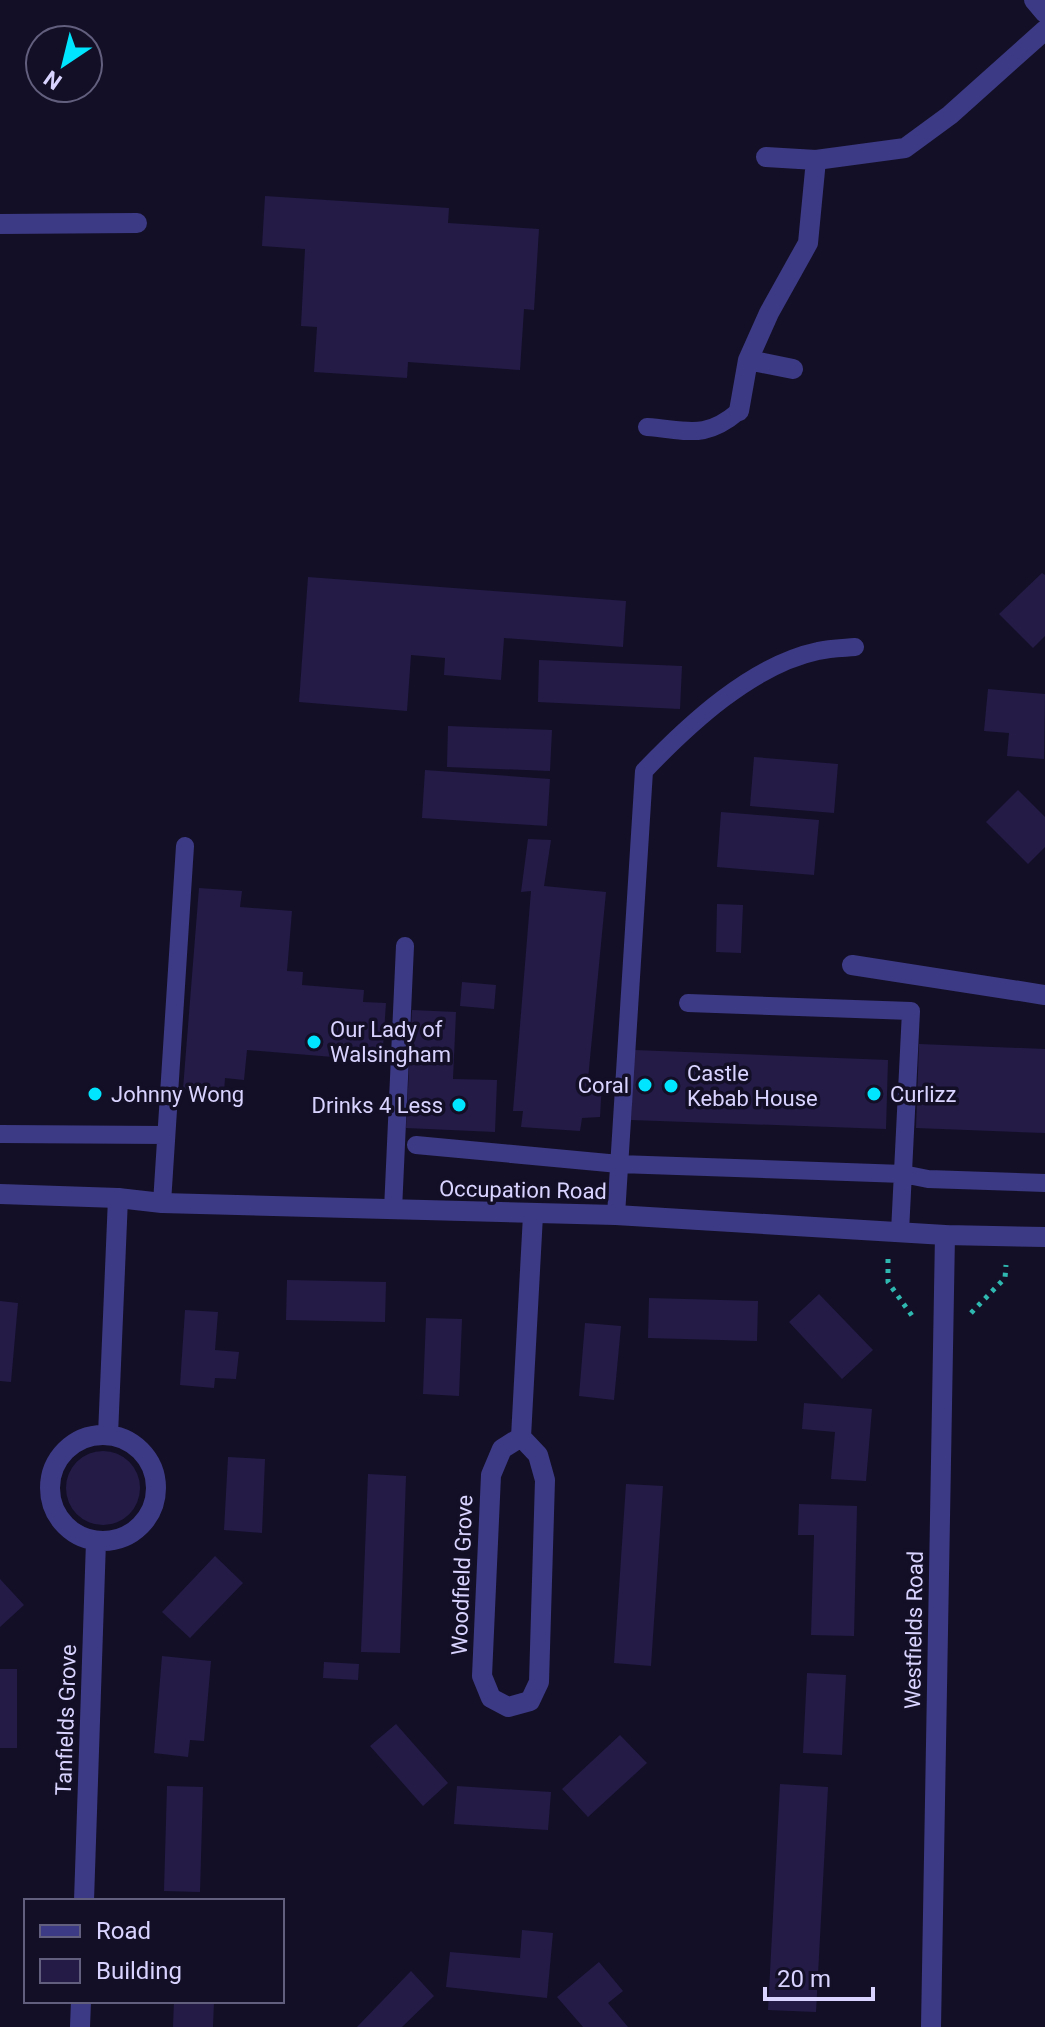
<svg xmlns="http://www.w3.org/2000/svg" width="1045" height="2027" font-family="Roboto,sans-serif">
<rect width="100%" height="100%" fill="#130f26"/>
<path fill="#241b47" d="M265,196L449,208L448,223L539,229L534,310L524,309L520,370L408,362L407,378L314,372L317,327L301,326L305,249L262,246Z
M1042,573L1045,575V636L1033,648L999,614Z
M308,577L626,601L623,647L504,638L501,680L444,675L445,658L411,655L407,711L299,702Z
M539,660L682,666L680,709L538,702Z
M988,689L1045,694L1044,759L1007,756L1009,733L984,731Z
M448,726L552,730L550,771L447,767Z
M754,757L838,764L834,813L750,806Z
M425,770L550,779L547,826L422,818Z
M1018,790L1045,817V847L1028,864L986,822Z
M721,812L819,820L814,875L717,867Z
M528,839L551,840L544,886L606,892L588,1079L602,1082L600,1117L582,1118L580,1131L521,1127L523,1111H513L531,891L521,892Z
M199,888L242,891L240,907L292,911L287,971L303,972L302,985L364,990L363,1002L386,1003L382,1061L247,1050L244,1080L225,1078L224,1092L183,1089Z
M717,904L743,905L741,953L716,952Z
M462,982L496,985L494,1009L460,1006Z
M412,1010L456,1012L453,1079L497,1080L495,1132L406,1128Z
M919,1044L1045,1049V1133L916,1128Z
M634,1050L888,1060L886,1129L631,1120Z
M287,1280L386,1282L385,1322L286,1320Z
M819,1294L873,1350L842,1379L789,1322Z
M649,1298L758,1301L757,1341L648,1338Z
M0,1301L18,1303L11,1382L0,1381Z
M185,1310L218,1312L215,1350L239,1352L236,1379L215,1378L214,1388L180,1385Z
M426,1318L462,1319L459,1396L423,1394Z
M585,1323L621,1326L614,1400L579,1396Z
M804,1403L872,1409L866,1481L831,1479L835,1432L802,1429Z
M66 1488a37 37 0 1 1 74 0a37 37 0 1 1-74 0Z
M228,1457L265,1459L262,1533L224,1530Z
M368,1474L406,1476L400,1653L361,1652Z
M626,1484L663,1486L651,1666L614,1663Z
M799,1504L857,1506L854,1636L811,1635L814,1535H798Z
M215,1556L243,1583L190,1638L162,1612Z
M0,1579L24,1605L0,1627Z
M162,1656L211,1661L204,1741L190,1740L188,1757L154,1753Z
M324,1662L359,1664L358,1680L323,1678Z
M0,1669H17V1748H0Z
M807,1673L846,1675L842,1755L803,1753Z
M396,1724L448,1783L423,1806L370,1746Z
M620,1735L647,1763L588,1817L562,1789Z
M780,1784L828,1787L816,2012L768,2010Z
M167,1786L203,1787L200,1892L164,1891Z
M457,1786L551,1792L548,1830L454,1824Z
M522,1930L553,1933L547,1998L446,1987L450,1952L520,1958Z
M599,1962L623,1991L608,2003L628,2027H583L557,1997Z
M411,1971L434,1996L402,2027H357Z
M174,2001H214L213,2027H173Z"/>
<g fill="none" stroke-linecap="round" stroke-linejoin="round">
<path stroke="#2fb8b0" stroke-width="5" stroke-dasharray="4 6" stroke-linecap="butt" d="M888,1259V1282L915,1320
M971,1313L1005,1278L1006,1265"/>
<path stroke="#3d3a85" stroke-width="18" d="M647,427C688,430 705,440 739,411
M688,1003L911,1011L900,1232
M0,1134L166,1135
M416,1145L619,1164L903,1174L928,1179L1045,1183
M162,1203L185,846
M393,1210L405,946
M616,1215L644,771C689,724 752,665 818,651C830,648 843,648 855,647"/>
<path stroke="#3d3a85" stroke-width="20" d="M1034,0L1045,13
M766,157L816,160L905,148L950,115L1045,30
M0,224L137,223
M748,360L793,369
M739,411L748,360L769,313L808,243L816,160
M852,965L1045,995
M108,1435L118,1198
M50 1488a53 53 0 1 1 106 0a53 53 0 1 1-106 0Z
M521,1437L538,1455L545,1480L539,1682L530,1701L508,1707L491,1698L482,1676L491,1475L502,1449L521,1437L533,1215
M84,1901L96,1541
M80,2027L81,2001
M931,2027L945,1235"/>
<path stroke="#3d3a85" stroke-width="20" d="M0,1194L118,1198L162,1203L616,1215L945,1235L1045,1237"/>
</g>
<g fill="#00e5ff" stroke="#130f26" stroke-width="3">
<circle cx="314" cy="1042" r="8"/>
<circle cx="645" cy="1085" r="8"/>
<circle cx="671" cy="1086" r="8"/>
<circle cx="95" cy="1094" r="8"/>
<circle cx="874" cy="1094" r="8"/>
<circle cx="459" cy="1105" r="8"/>
</g>
<g text-anchor="middle" dominant-baseline="central" stroke-width="7" stroke-linejoin="round" paint-order="stroke">
<g font-size="22" fill="#d9d4ff" stroke="#130f26" text-anchor="start">
<text x="330" y="1029">Our Lady of<tspan x="330" dy="25">Walsingham</tspan></text>
<text x="687" y="1073">Castle<tspan x="687" dy="25">Kebab House</tspan></text>
<text x="629" y="1085" text-anchor="end">Coral</text>
<text x="111" y="1094">Johnny Wong</text>
<text x="890" y="1094">Curlizz</text>
<text x="443" y="1105" text-anchor="end">Drinks 4 Less</text>
</g>
<g font-size="22" fill="#d9d4ff" stroke="#130f26">
<text transform="translate(523 1190) rotate(1)">Occupation Road</text>
<text transform="translate(462 1575) rotate(-88)">Woodfield Grove</text>
<text transform="translate(914 1630) rotate(-89)">Westfields Road</text>
<text transform="translate(66 1720) rotate(-88)">Tanfields Grove</text>
</g>
</g>
<rect x="24" y="1899" width="260" height="104" fill="#130f26" stroke="#625e7d" stroke-width="2"/>
<rect x="40" y="1925" width="40" height="12" fill="#3d3a85" stroke="#625e7d" stroke-width="2"/>
<text x="96" y="1939" font-size="24" fill="#d9d4ff">Road</text>
<rect x="40" y="1959" width="40" height="24" fill="#241b47" stroke="#625e7d" stroke-width="2"/>
<text x="96" y="1979" font-size="24" fill="#d9d4ff">Building</text>
<g transform="translate(64 64) rotate(215)"><circle r="38" fill="#130f26" stroke="#625e7d" stroke-width="2"/>
<path d="M0-6L14 30L0 20L-14 30Z" fill="#00e5ff"/>
<text y="-12" font-size="22" font-weight="bold" text-anchor="middle" fill="#d9d4ff">N</text>
</g>
<path d="M765 1987v12h108v-12" fill="none" stroke="#d9d4ff" stroke-width="4"/>
<text x="777" y="1987" font-size="24" fill="#d9d4ff" stroke="#130f26" stroke-width="6" paint-order="stroke">20 m</text>
</svg>
